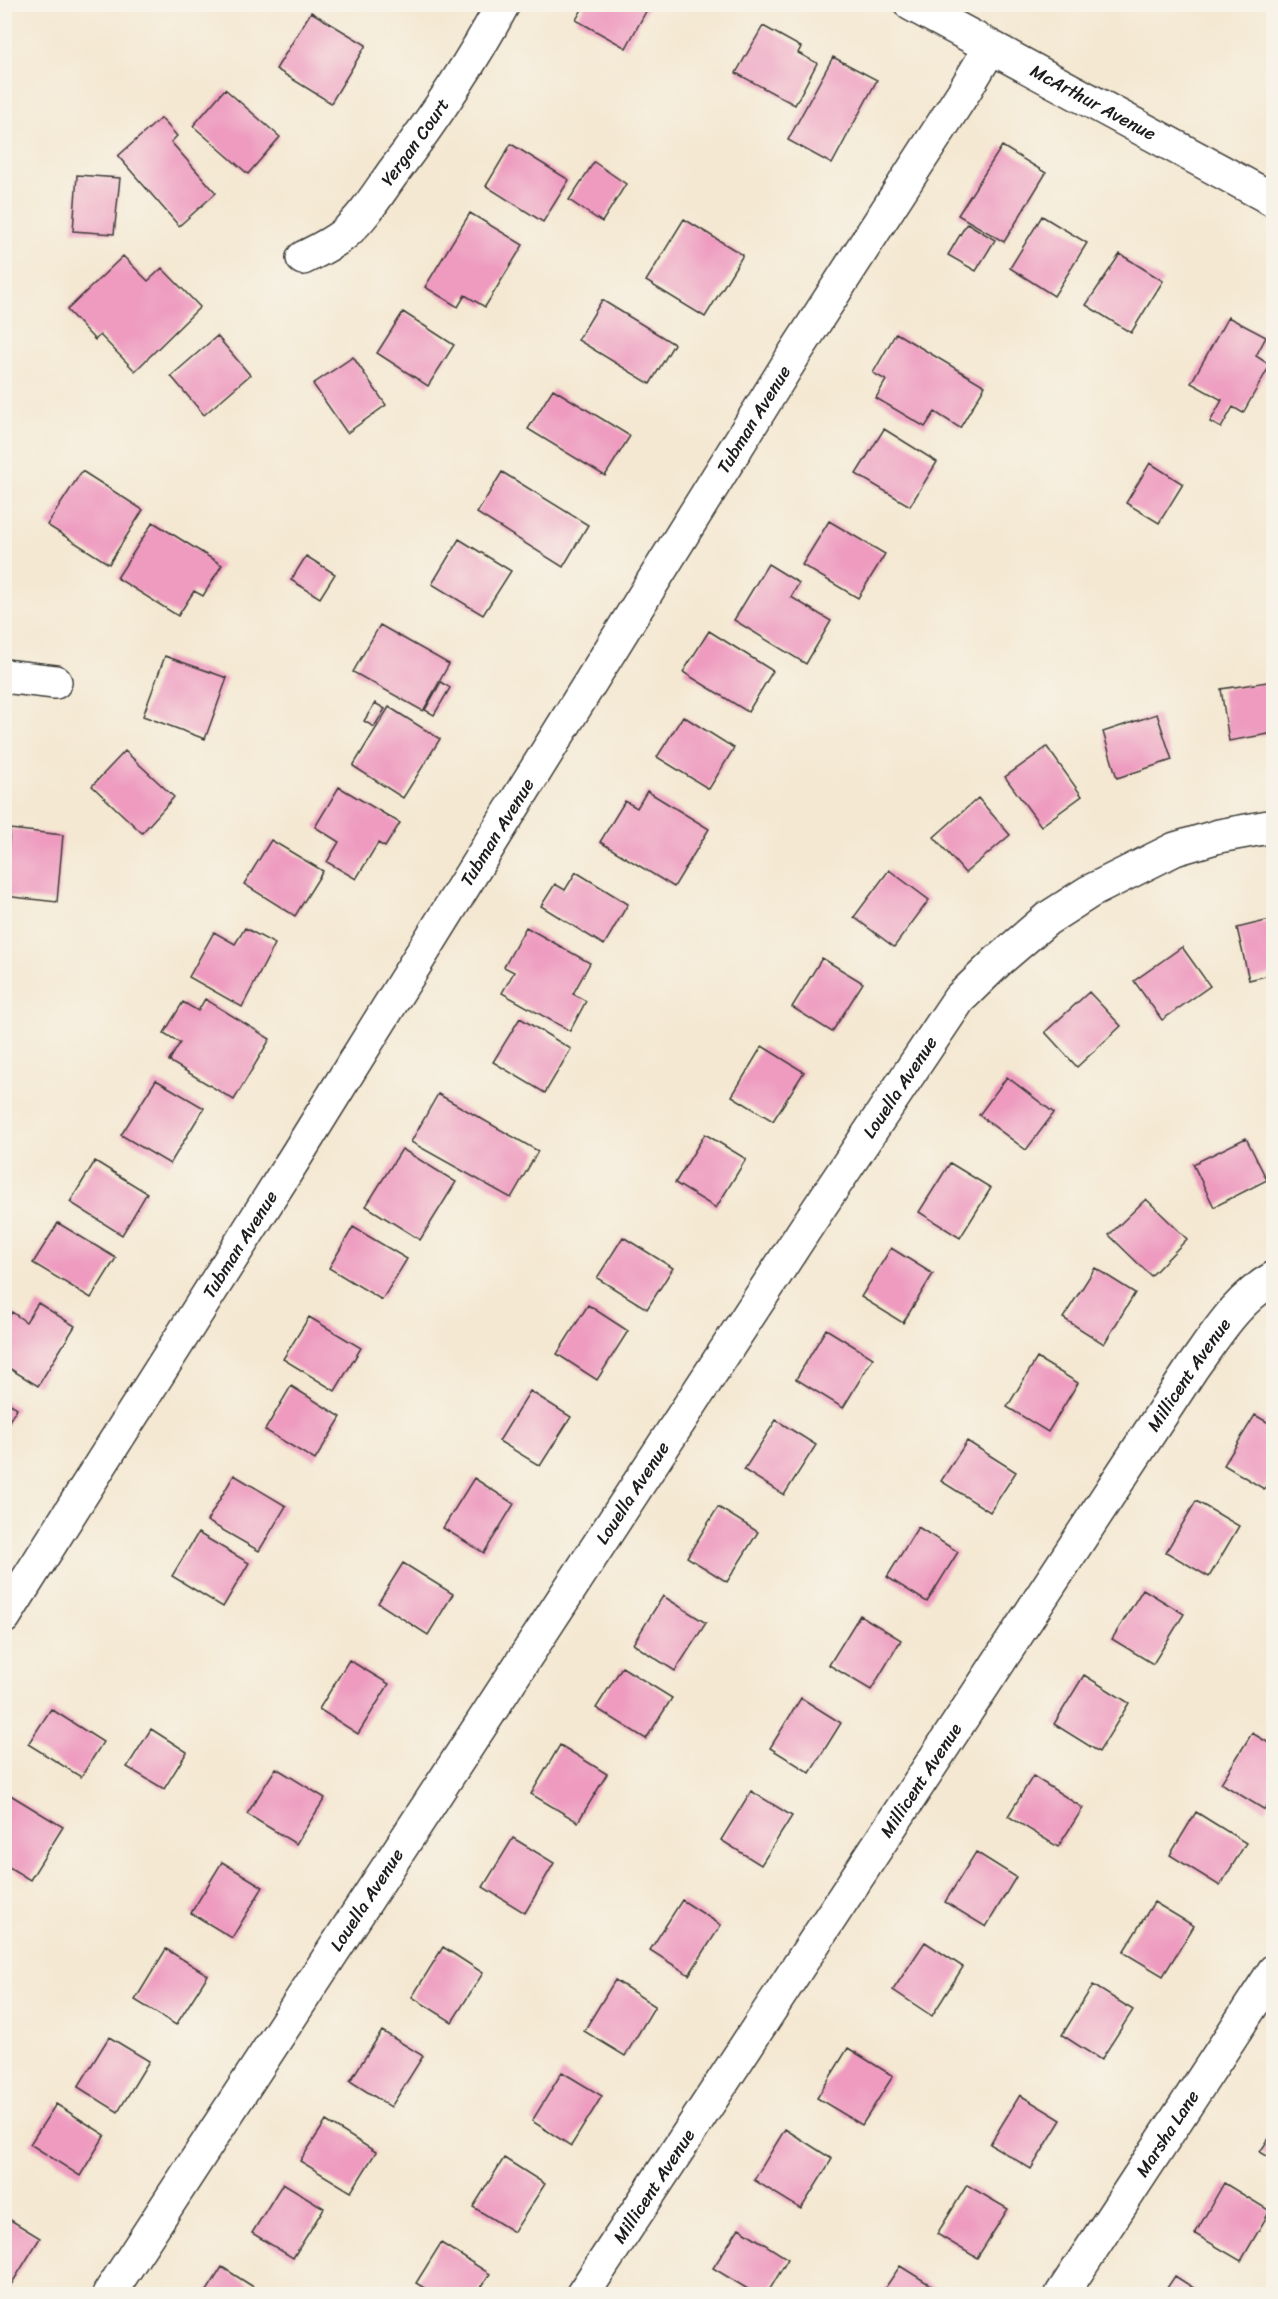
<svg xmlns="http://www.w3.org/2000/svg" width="1278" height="2299" font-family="Sriracha,sans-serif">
<rect width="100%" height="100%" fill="#f7f3e8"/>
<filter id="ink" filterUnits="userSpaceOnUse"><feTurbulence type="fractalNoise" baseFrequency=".0167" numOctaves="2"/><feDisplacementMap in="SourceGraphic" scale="12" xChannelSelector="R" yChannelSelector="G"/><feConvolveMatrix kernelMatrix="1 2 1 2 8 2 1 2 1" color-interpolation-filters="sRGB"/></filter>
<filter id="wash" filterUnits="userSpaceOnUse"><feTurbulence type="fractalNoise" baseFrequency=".008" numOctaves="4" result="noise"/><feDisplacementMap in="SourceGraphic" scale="24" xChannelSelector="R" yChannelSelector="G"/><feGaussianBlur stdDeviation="1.35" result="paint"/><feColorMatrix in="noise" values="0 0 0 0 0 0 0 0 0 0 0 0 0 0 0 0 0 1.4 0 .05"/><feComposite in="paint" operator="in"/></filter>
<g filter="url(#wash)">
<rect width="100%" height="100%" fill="#f4e8d2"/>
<g id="blocks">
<path fill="#ee9bbf" d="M585,4H650L626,48L576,20Z
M311,12L366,45L331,103L276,69Z
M763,26L801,47L798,53L817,63L795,105L736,73Z
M833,57L877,80L832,164L788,140Z
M225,89L280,137L248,174L193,126Z
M161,118L177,136L171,142L216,193L179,226L118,156Z
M511,144L569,180L543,222L486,186Z
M1002,146L1046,173L1004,242L958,215Z
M594,162L626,184L602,222L569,200Z
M77,175L120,178L114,234L73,231Z
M470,213L523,245L485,307L465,295L458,307L425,287Z
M1042,216L1087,243L1054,296L1010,268Z
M684,219L743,255L705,317L646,281Z
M967,223L995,240L976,271L948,255Z
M1120,254L1163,281L1131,333L1086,305Z
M123,256L148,281L162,268L200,307L135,371L100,335L95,340L67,310Z
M602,300L674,344L650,384L578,340Z
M403,312L454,345L428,386L377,353Z
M1228,317L1266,337L1256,356L1270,365L1243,413L1233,407L1221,428L1210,422L1222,400L1191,383Z
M896,333L985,386L960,428L935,412L925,427L876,398L886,380L873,373Z
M217,336L250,375L204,415L171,376Z
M353,357L386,405L347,433L313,384Z
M553,389L630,436L605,476L528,429Z
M884,429L937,462L910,506L856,474Z
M1150,463L1183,484L1159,523L1126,503Z
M82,471L143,510L109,564L47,525Z
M502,472L588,525L563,567L477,513Z
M829,521L885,554L858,598L802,565Z
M153,522L222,565L203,596L194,591L178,616L117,578Z
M459,539L511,571L483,615L432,584Z
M306,556L335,574L320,598L291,580Z
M768,564L799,583L791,597L831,621L806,664L734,620Z
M380,625L449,664L423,711L353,672Z
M709,631L773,671L748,712L683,672Z
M165,656L227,678L205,739L143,716Z
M1274,681V733L1229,741L1221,689Z
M441,682L450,688L434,715L425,710Z
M375,703L385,709L374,727L364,721Z
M389,707L440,739L403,798L353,766Z
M1157,714L1172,760L1117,778L1103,732Z
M683,716L734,748L709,789L657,757Z
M1047,747L1082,796L1041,826L1005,777Z
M125,751L174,797L142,833L92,786Z
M339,787L400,823L385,847L378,843L356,879L327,862L339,842L315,827Z
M647,791L709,829L674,887L600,842L625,801L637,808Z
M978,798L1010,835L965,873L934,837Z
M10,829L63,835L57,902L4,896Z
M271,840L323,871L295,916L244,884Z
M889,870L929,900L894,947L854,917Z
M576,872L628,904L604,945L541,906L555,884L565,890Z
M1274,919V974L1249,980L1237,928Z
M526,927L590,963L573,994L586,1001L570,1031L502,993L514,972L504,967Z
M245,928L275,944L242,1007L189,977L214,932L235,944Z
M1182,947L1210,986L1162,1020L1134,981Z
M822,958L863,983L832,1032L792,1007Z
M1089,992L1121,1026L1077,1067L1045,1032Z
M205,999L270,1039L234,1100L169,1061L180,1043L164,1033L183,1002L198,1011Z
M520,1018L571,1049L545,1093L493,1062Z
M762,1046L804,1072L773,1121L732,1096Z
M1007,1077L1054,1113L1026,1150L979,1115Z
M156,1080L204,1108L170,1164L121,1135Z
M438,1094L538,1151L511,1198L411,1142Z
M705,1134L746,1159L716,1208L675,1183Z
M1246,1138L1267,1180L1214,1207L1193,1164Z
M402,1149L456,1182L420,1240L366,1206Z
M95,1161L147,1193L122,1235L70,1202Z
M950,1163L991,1188L960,1238L919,1212Z
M1146,1199L1187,1239L1151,1276L1109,1235Z
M58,1223L116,1258L91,1298L33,1263Z
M353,1227L407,1259L382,1300L329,1268Z
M623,1237L673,1268L647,1309L597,1278Z
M891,1248L933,1274L903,1323L861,1297Z
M1095,1268L1135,1293L1104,1344L1063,1318Z
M38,1303L75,1326L38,1386L4,1365V1324L12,1312L26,1322Z
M588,1305L628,1331L597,1380L557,1354Z
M309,1317L361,1348L335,1391L283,1359Z
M826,1329L873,1358L843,1408L796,1379Z
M1037,1358L1078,1383L1048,1432L1007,1407Z
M291,1386L341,1417L315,1460L265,1430Z
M530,1391L571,1417L540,1466L499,1441Z
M4,1400L17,1408L4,1429Z
M1255,1415L1274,1426V1474L1264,1489L1224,1465Z
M776,1420L816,1445L784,1495L744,1470Z
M967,1441L1016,1472L990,1512L941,1481Z
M234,1475L286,1506L259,1551L207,1521Z
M474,1478L514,1504L484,1553L443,1528Z
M1196,1501L1239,1526L1209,1577L1166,1552Z
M718,1507L758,1532L727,1582L687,1557Z
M918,1527L958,1552L927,1602L887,1577Z
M198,1533L249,1563L223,1607L172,1576Z
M403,1563L453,1594L428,1635L378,1603Z
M1143,1589L1184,1614L1153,1664L1112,1639Z
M663,1596L706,1623L675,1671L633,1644Z
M860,1615L901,1640L871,1690L829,1665Z
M349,1660L389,1684L358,1734L319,1709Z
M622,1667L672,1698L646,1739L596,1708Z
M1084,1675L1129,1703L1099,1752L1054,1724Z
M801,1698L841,1723L810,1773L770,1748Z
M51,1709L103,1742L81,1777L28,1744Z
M151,1729L187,1752L164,1789L127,1767Z
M1252,1733L1274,1746V1797L1265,1810L1221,1783Z
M560,1745L607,1774L578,1822L531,1794Z
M276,1768L325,1798L296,1844L247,1814Z
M1033,1776L1083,1808L1058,1847L1008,1816Z
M4,1791L63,1827L30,1880L4,1864Z
M751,1791L792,1816L761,1865L721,1840Z
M1196,1812L1246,1843L1220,1886L1170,1855Z
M513,1838L554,1863L525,1913L483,1887Z
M976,1852L1016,1877L986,1927L945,1902Z
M222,1862L263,1887L232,1938L191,1913Z
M682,1900L721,1925L689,1975L650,1950Z
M1154,1902L1194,1926L1163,1976L1123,1952Z
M925,1942L963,1967L932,2016L893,1990Z
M443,1947L483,1973L452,2022L412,1997Z
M166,1949L208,1975L176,2025L135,2000Z
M615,1980L655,2006L625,2056L584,2031Z
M1093,1985L1133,2010L1101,2060L1062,2035Z
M382,2031L423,2056L391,2107L350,2081Z
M109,2037L149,2061L118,2112L78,2087Z
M848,2048L893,2076L862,2125L817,2098Z
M562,2072L602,2096L571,2146L532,2121Z
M1020,2095L1061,2120L1031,2169L990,2144Z
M56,2104L105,2135L80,2176L30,2144Z
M326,2121L376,2152L351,2192L300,2161Z
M785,2129L832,2159L801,2209L754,2180Z
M1274,2131V2160L1260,2152Z
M504,2158L545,2184L514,2232L473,2207Z
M283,2183L324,2208L293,2258L252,2233Z
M1224,2183L1270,2211L1241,2261L1195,2234Z
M967,2185L1008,2209L977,2258L937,2234Z
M4,2216L40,2238L9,2288L4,2285Z
M739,2228L788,2259L767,2294H756L713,2268Z
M441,2243L490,2274L477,2294H434L416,2283Z
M900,2266L945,2294H881Z
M222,2267L263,2293L262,2294H205Z
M1175,2276L1203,2294H1163Z"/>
</g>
</g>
<g filter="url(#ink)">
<use href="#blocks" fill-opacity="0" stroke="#3c3b37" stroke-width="1.5"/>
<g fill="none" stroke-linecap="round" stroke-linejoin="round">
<defs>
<g id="minor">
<path id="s1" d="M911,4L1274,200"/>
<path id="s2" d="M303,258C317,251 330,245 343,235C363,218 377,195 392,174C433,120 471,64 503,4"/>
<path d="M4,676L55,682"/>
<path id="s3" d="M4,1617L296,1156L795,353L965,90L990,48"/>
<path id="s4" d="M109,2294L809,1223L959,999L998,961L1047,919L1089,892L1175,849L1219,836L1274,826"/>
<path id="s5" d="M583,2294L1192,1368C1216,1335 1237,1299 1274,1278"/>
<path id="s6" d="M1062,2294L1274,1971"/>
</g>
</defs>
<use href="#minor" stroke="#3c3b37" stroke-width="36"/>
<use href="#minor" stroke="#fff" stroke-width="33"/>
</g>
</g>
<g text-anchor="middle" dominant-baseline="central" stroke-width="6" stroke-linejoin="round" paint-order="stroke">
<g font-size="18" fill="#1c1c1c" stroke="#f7f3e8">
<text stroke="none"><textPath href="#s1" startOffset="207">McArthur Avenue</textPath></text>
<text stroke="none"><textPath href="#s2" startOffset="164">Yergan Court</textPath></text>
<text stroke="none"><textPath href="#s3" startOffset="1413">Tubman Avenue</textPath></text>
<text stroke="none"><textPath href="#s3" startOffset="927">Tubman Avenue</textPath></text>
<text stroke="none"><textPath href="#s4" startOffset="1443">Louella Avenue</textPath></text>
<text stroke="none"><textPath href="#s3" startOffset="441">Tubman Avenue</textPath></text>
<text stroke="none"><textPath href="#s5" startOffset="1101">Millicent Avenue</textPath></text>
<text stroke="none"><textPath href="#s4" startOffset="957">Louella Avenue</textPath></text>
<text stroke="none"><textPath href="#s5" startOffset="615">Millicent Avenue</textPath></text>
<text stroke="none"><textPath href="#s4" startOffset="471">Louella Avenue</textPath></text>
<text stroke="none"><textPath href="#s6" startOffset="192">Marsha Lane</textPath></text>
<text stroke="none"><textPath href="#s5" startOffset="129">Millicent Avenue</textPath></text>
</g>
</g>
<rect width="1278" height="2299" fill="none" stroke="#f7f3e8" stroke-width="24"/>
</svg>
